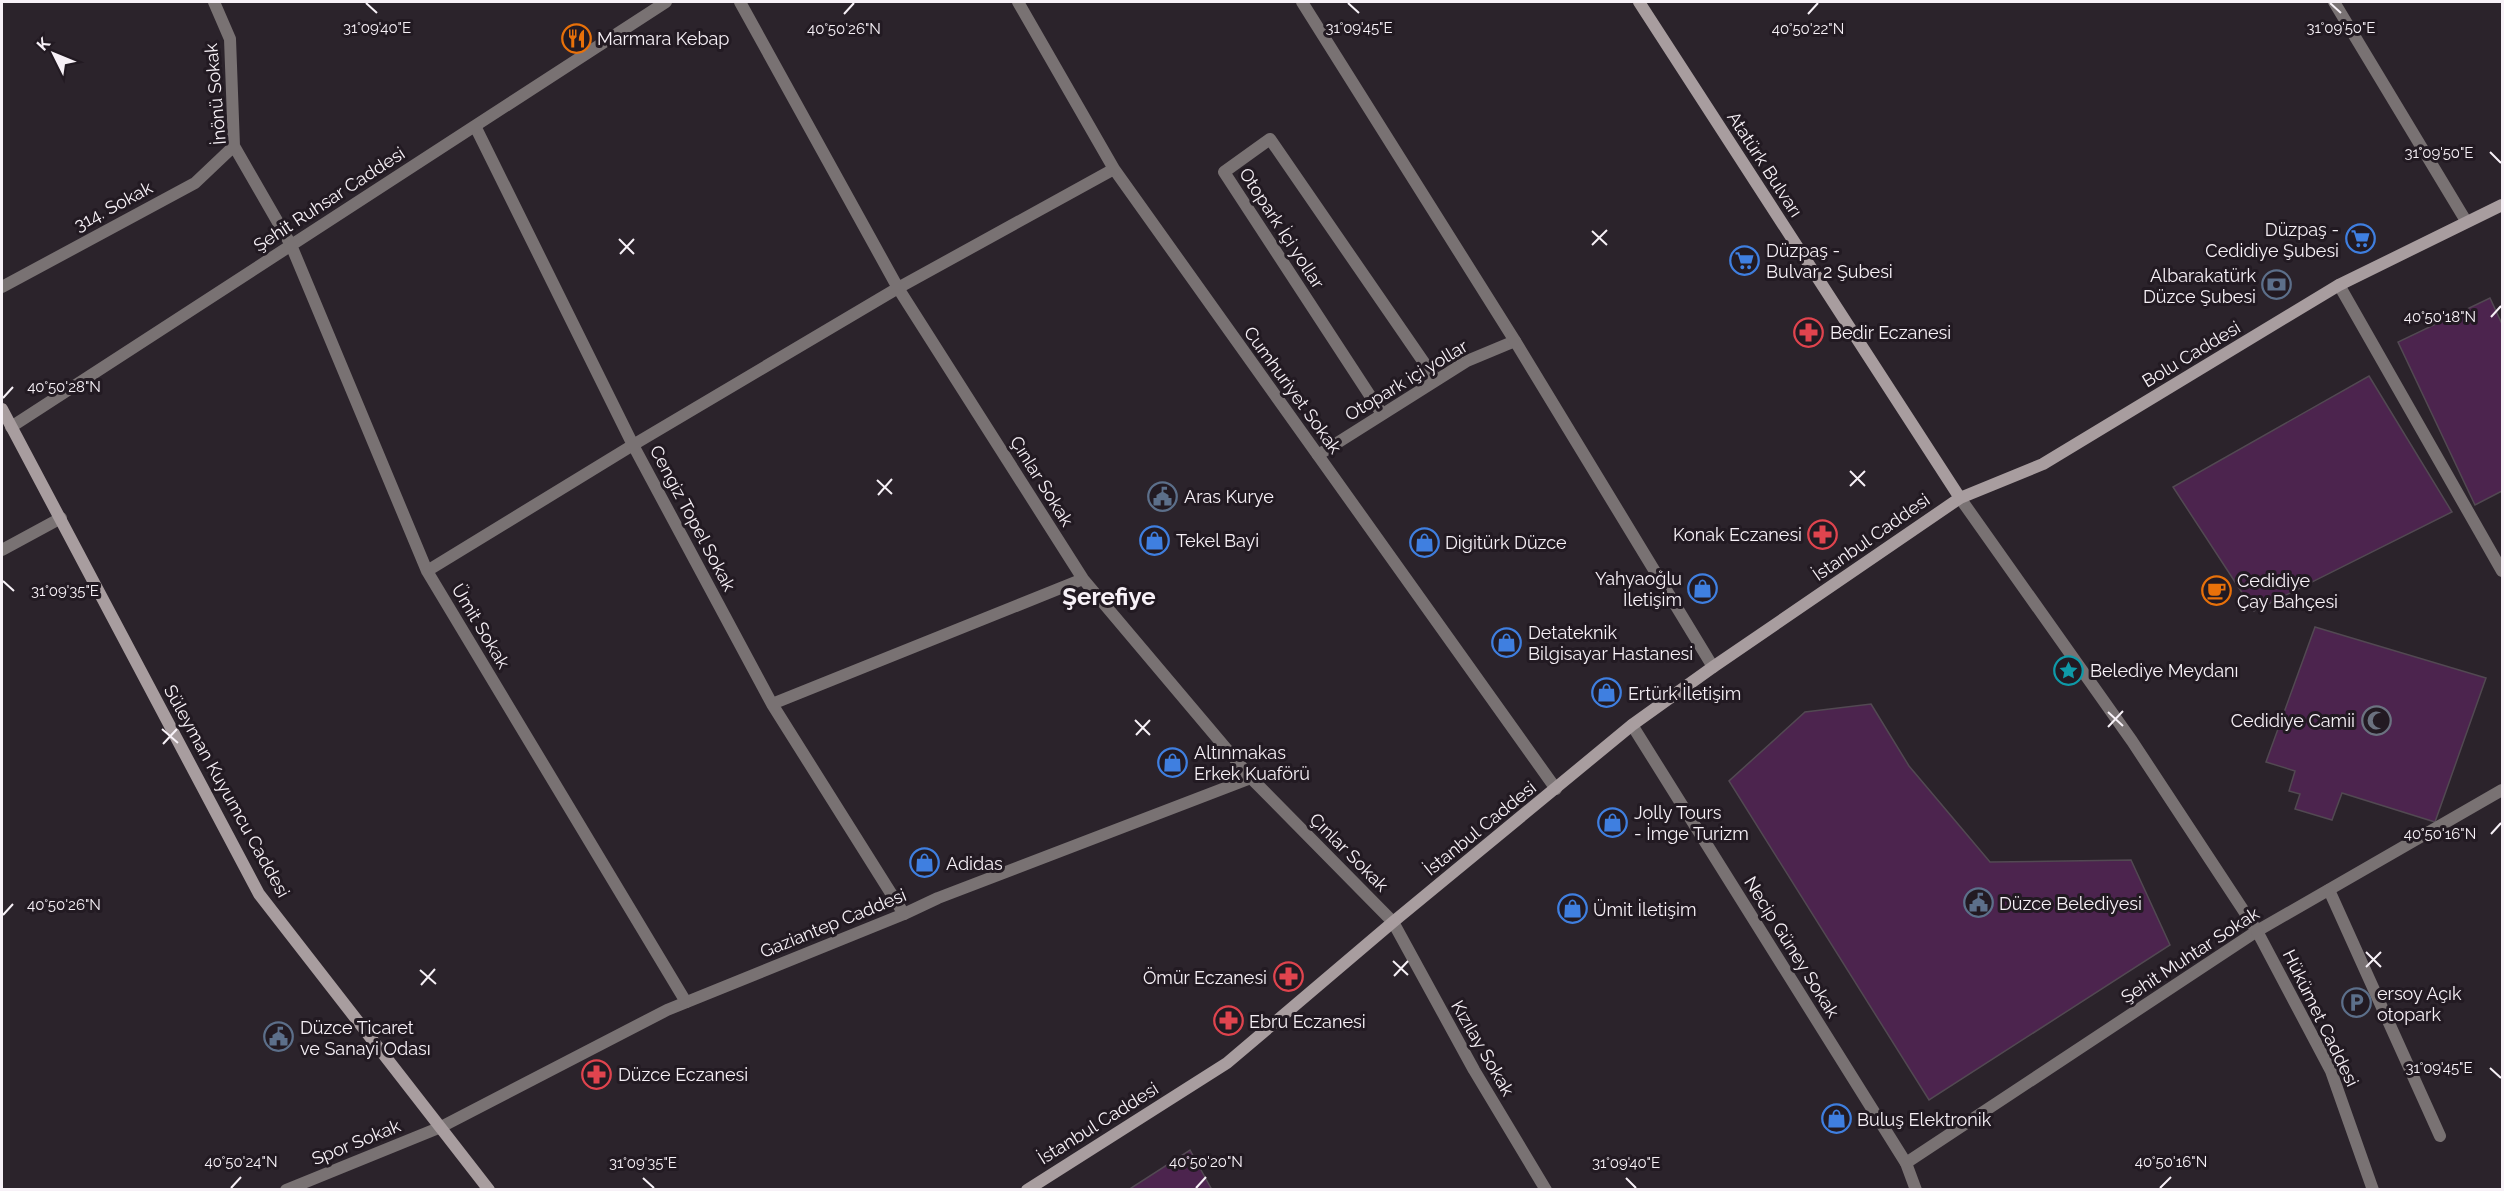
<svg xmlns="http://www.w3.org/2000/svg" width="2504" height="1191" font-family="Raleway,sans-serif">
<rect width="100%" height="100%" fill="#2b232b"/>
<path fill="#4c244e" stroke="#524952" stroke-width="1.5" d="M2490,298L2502,324V491L2475,505L2398,342Z
M2369,376L2452,512L2254,611L2173,487Z
M2315,627L2486,678L2435,822L2342,793L2332,820L2295,809L2300,794L2289,791L2295,771L2266,762Z
M1871,704L1909,766L1990,862L2131,860L2170,945L1929,1100L1729,781L1805,712Z
M1190,1150L1212,1190H1128Z"/>
<g fill="none" stroke-linecap="round" stroke-linejoin="round">
<path stroke="#797273" stroke-width="12" d="M1382,414L1224,172L1270,139L1436,380
M1318,455L1467,361L1515,341
M2329,890L2440,1136"/>
<path stroke="#797273" stroke-width="12" d="M1960,498L2132,741L2257,931
M441,1127L667,1010L904,914L938,898L1251,778"/>
<path stroke="#797273" stroke-width="12" d="M214,2L230,39L234,146L291,245L427,571L686,1002
M740,2L898,288L1083,579L1251,778L1393,922L1474,1070L1546,1190
M1018,2L1114,169L1556,789
M1302,2L1515,341L1713,667
M2334,2L2466,221
M475,126L633,445L772,704L904,914
M2339,285L2502,571
M2,287L195,183L234,146
M11,427L666,2
M2,550L61,518
M427,571L633,445L898,288L1114,169
M772,704L1083,579
M1906,1163L2257,931L2502,790
M286,1190L441,1127"/>
<path stroke="#797273" stroke-width="12" d="M1632,725L1906,1163L1916,1190
M2257,931L2331,1071L2373,1190"/>
<path stroke="#a89d9f" stroke-width="12" d="M1639,2L1960,498
M2,409L259,894L489,1190
M1027,1190L1227,1063L1393,922L1632,725L1713,667L1960,498L2043,464L2339,285L2502,205"/>
</g>
<path fill="none" stroke="#f7f1f7" stroke-width="2" d="M366,3L377,13M1348,3L1359,13M2330,3L2341,13M844,14L854,3M1808,14L1818,3M2490,152L2501,163M1592,231L1607,245M619,239L634,254M1592,245L1607,230M620,254L634,239M2491,317L2501,306M3,398L13,387M1850,471L1865,486M877,480L892,494M1850,486L1865,471M878,495L892,479M3,581L14,591M2108,712L2123,726M1135,720L1150,735M2108,727L2123,711M162,729L178,743M1136,735L1150,720M163,744L177,729M2491,834L2501,823M3,915L13,904M2366,952L2381,967M1393,961L1408,975M2366,967L2381,952M420,970L436,984M1394,976L1408,961M421,985L435,969M2490,1068L2501,1078M643,1178L654,1188M1626,1178L1636,1188M231,1188L241,1177M1196,1188L1206,1177M2160,1188L2171,1177"/>
<defs>
<symbol id="restaurant-ring" viewBox="-11 -11 22 22"><circle r="9.5" fill="#221a22" stroke="#e8710a" stroke-width="1.5"/><path d="M-5-6h1v4h1v-4h1v4h1v-4h1v5L-1.5 .5V6h-2V.5L-5-1ZM5-6V6H3V1.5H1.5Q1.5-4 5-6Z" fill="#e8710a"/></symbol>
<symbol id="supermarket-ring" viewBox="-11 -11 22 22"><circle r="9.5" fill="#221a22" stroke="#3f7fe0" stroke-width="1.5"/><path d="M-6-5.5h2.5l.6 2H6L4.5 2H-2.5L-4.4-4H-6ZM-1.5 3.2a1.3 1.3 0 1 0 .1 0ZM3 3.2a1.3 1.3 0 1 0 .1 0Z" fill="#3f7fe0"/></symbol>
<symbol id="bank-ring" viewBox="-11 -11 22 22"><circle r="9.5" fill="#221a22" stroke="#5c6f8a" stroke-width="1.5"/><path d="M-6-4H6V4H-6ZM0-2.3a2.3 2.3 0 1 0 0 4.6a2.3 2.3 0 1 0 0-4.6Z" fill="#5c6f8a"/></symbol>
<symbol id="pharmacy-ring" viewBox="-11 -11 22 22"><circle r="9.5" fill="#221a22" stroke="#e0444e" stroke-width="1.5"/><path d="M-2-6h4v4h4v4h-4v4h-4v-4h-4v-4h4Z" fill="#e0444e"/></symbol>
<symbol id="civic-ring" viewBox="-11 -11 22 22"><circle r="9.5" fill="#221a22" stroke="#5c6f8a" stroke-width="1.5"/><path d="M-.6-6.5H3V-4.5H.6V-3L4-1V1h2V6H-6V1h2V-1L-.6-3ZM-1.2 2.5V6h2.4V2.5Z" fill="#5c6f8a"/></symbol>
<symbol id="shop-ring" viewBox="-11 -11 22 22"><circle r="9.5" fill="#221a22" stroke="#3f7fe0" stroke-width="1.5"/><path d="M-5-2.5h2.3a2.7 3.5 0 0 1 5.4 0H5L5.5 6h-11ZM-1.5-2.5h3a1.5 2.3 0 0 0-3 0Z" fill="#3f7fe0"/></symbol>
<symbol id="cafe-ring" viewBox="-11 -11 22 22"><circle r="9.5" fill="#221a22" stroke="#e8710a" stroke-width="1.5"/><path d="M-5.5-4.5H6V0H3Q3 3.5 0 3.5H-2.5Q-5.5 3.5-5.5 0ZM3-3.2v2h1.7v-2ZM-6 4.5H4V6H-6Z" fill="#e8710a"/></symbol>
<symbol id="sight-ring" viewBox="-11 -11 22 22"><circle r="9.5" fill="#221a22" stroke="#0f9aa8" stroke-width="1.5"/><path d="M0-6L1.8-2.2L6-1.7L2.9 1.2L3.7 5.4L0 3.3L-3.7 5.4L-2.9 1.2L-6-1.7L-1.8-2.2Z" fill="#0f9aa8"/></symbol>
<symbol id="mosque-ring" viewBox="-11 -11 22 22"><circle r="9.5" fill="#221a22" stroke="#6b7280" stroke-width="1.5"/><path d="M3.5-4.9A6 6 0 1 0 3.5 4.9A5 5 0 1 1 3.5-4.9Z" fill="#6b7280"/></symbol>
<symbol id="parking-ring" viewBox="-11 -11 22 22"><circle r="9.5" fill="#221a22" stroke="#5c6f8a" stroke-width="1.5"/><path d="M-3.5-5.5H1a3.5 3.5 0 0 1 0 7H-1V5.5H-3.5ZM-1-3.4V-.6H.8a1.4 1.4 0 0 0 0-2.8Z" fill="#5c6f8a"/></symbol>
</defs>
<g fill-rule="evenodd">
<use href="#restaurant-ring" x="560" y="22" width="33" height="33"/>
<use href="#supermarket-ring" x="2344" y="222" width="33" height="33"/>
<use href="#supermarket-ring" x="1728" y="244" width="33" height="33"/>
<use href="#bank-ring" x="2260" y="268" width="33" height="33"/>
<use href="#pharmacy-ring" x="1792" y="316" width="33" height="33"/>
<use href="#civic-ring" x="1146" y="480" width="33" height="33"/>
<use href="#pharmacy-ring" x="1806" y="518" width="33" height="33"/>
<use href="#shop-ring" x="1138" y="524" width="33" height="33"/>
<use href="#shop-ring" x="1408" y="526" width="33" height="33"/>
<use href="#shop-ring" x="1686" y="572" width="33" height="33"/>
<use href="#cafe-ring" x="2200" y="574" width="33" height="33"/>
<use href="#shop-ring" x="1490" y="626" width="33" height="33"/>
<use href="#sight-ring" x="2052" y="654" width="33" height="33"/>
<use href="#shop-ring" x="1590" y="676" width="33" height="33"/>
<use href="#mosque-ring" x="2360" y="704" width="33" height="33"/>
<use href="#shop-ring" x="1156" y="746" width="33" height="33"/>
<use href="#shop-ring" x="1596" y="806" width="33" height="33"/>
<use href="#shop-ring" x="908" y="846" width="33" height="33"/>
<use href="#civic-ring" x="1962" y="886" width="33" height="33"/>
<use href="#shop-ring" x="1556" y="892" width="33" height="33"/>
<use href="#pharmacy-ring" x="1272" y="960" width="33" height="33"/>
<use href="#parking-ring" x="2340" y="986" width="33" height="33"/>
<use href="#pharmacy-ring" x="1212" y="1004" width="33" height="33"/>
<use href="#civic-ring" x="262" y="1020" width="33" height="33"/>
<use href="#pharmacy-ring" x="580" y="1058" width="33" height="33"/>
<use href="#shop-ring" x="1820" y="1102" width="33" height="33"/>
</g>
<g text-anchor="middle" dominant-baseline="central" stroke-width="6" stroke-linejoin="round" paint-order="stroke">
<g font-size="18" fill="#f7f1f7" stroke="#221a22" text-anchor="start">
<text x="597" y="38">Marmara Kebap</text>
<text x="2339" y="229" text-anchor="end">Düzpaş -<tspan x="2339" dy="21">Cedidiye Şubesi</tspan></text>
<text x="1766" y="250">Düzpaş -<tspan x="1766" dy="21">Bulvar 2 Şubesi</tspan></text>
<text x="2256" y="275" text-anchor="end">Albarakatürk<tspan x="2256" dy="21">Düzce Şubesi</tspan></text>
<text x="1830" y="332">Bedir Eczanesi</text>
<text x="1184" y="496">Aras Kurye</text>
<text x="1802" y="534" text-anchor="end">Konak Eczanesi</text>
<text x="1176" y="540">Tekel Bayi</text>
<text x="1445" y="542">Digitürk Düzce</text>
<text x="1682" y="578" text-anchor="end">Yahyaoğlu<tspan x="1682" dy="21">İletişim</tspan></text>
<text x="2237" y="580">Cedidiye<tspan x="2237" dy="21">Çay Bahçesi</tspan></text>
<text x="1528" y="632">Detateknik<tspan x="1528" dy="21">Bilgisayar Hastanesi</tspan></text>
<text x="2090" y="670">Belediye Meydanı</text>
<text x="1628" y="693">Ertürk İletişim</text>
<text x="2355" y="720" text-anchor="end">Cedidiye Camii</text>
<text x="1194" y="752">Altınmakas<tspan x="1194" dy="21">Erkek Kuaförü</tspan></text>
<text x="1634" y="812">Jolly Tours<tspan x="1634" dy="21">- İmge Turizm</tspan></text>
<text x="946" y="863">Adidas</text>
<text x="1999" y="903">Düzce Belediyesi</text>
<text x="1593" y="909">Ümit İletişim</text>
<text x="1267" y="977" text-anchor="end">Ömür Eczanesi</text>
<text x="2377" y="993">ersoy Açık<tspan x="2377" dy="21">otopark</tspan></text>
<text x="1249" y="1021">Ebru Eczanesi</text>
<text x="300" y="1027">Düzce Ticaret<tspan x="300" dy="21">ve Sanayi Odası</tspan></text>
<text x="618" y="1074">Düzce Eczanesi</text>
<text x="1857" y="1119">Buluş Elektronik</text>
</g>
<g font-size="18" fill="#f7f1f7" stroke="#221a22">
<text transform="translate(215 94) rotate(-95)">İnönü Sokak</text>
<text transform="translate(1765 164) rotate(57)">Atatürk Bulvarı</text>
<text transform="translate(329 199) rotate(-33)">Şehit Ruhsar Caddesi</text>
<text transform="translate(113 206) rotate(-28)">314. Sokak</text>
<text transform="translate(1282 228) rotate(57)">Otopark İçi yollar</text>
<text transform="translate(2191 354) rotate(-31)">Bolu Caddesi</text>
<text transform="translate(1406 380) rotate(-31)">Otopark içi yollar</text>
<text transform="translate(1293 390) rotate(54)">Cumhuriyet Sokak</text>
<text transform="translate(1042 481) rotate(58)">Çınlar Sokak</text>
<text transform="translate(693 518) rotate(62)">Cengiz Topel Sokak</text>
<text transform="translate(1871 537) rotate(-35)">İstanbul Caddesi</text>
<text transform="translate(481 626) rotate(59)">Ümit Sokak</text>
<text transform="translate(227 791) rotate(61)">Süleyman Kuyumcu Caddesi</text>
<text transform="translate(1480 828) rotate(-39)">İstanbul Caddesi</text>
<text transform="translate(1349 852) rotate(45)">Çınlar Sokak</text>
<text transform="translate(833 923) rotate(-22)">Gaziantep Caddesi</text>
<text transform="translate(1792 947) rotate(58)">Necip Güney Sokak</text>
<text transform="translate(2190 955) rotate(-33)">Şehit Muhtar Sokak</text>
<text transform="translate(2321 1018) rotate(64)">Hükümet Caddesi</text>
<text transform="translate(1483 1048) rotate(60)">Kızılay Sokak</text>
<text transform="translate(1098 1123) rotate(-32)">İstanbul Caddesi</text>
<text transform="translate(356 1142) rotate(-22)">Spor Sokak</text>
</g>
<g font-size="24" font-weight="bold" fill="#f7f1f7" stroke="#221a22">
<text x="1109" y="596">Şerefiye</text>
</g>
</g>
<g font-size="15" text-anchor="middle" fill="#f7f1f7" stroke="#221a22" stroke-width="6" stroke-linejoin="round" paint-order="stroke">
<text x="377" y="33">31°09'40"E</text>
<text x="1359" y="33">31°09'45"E</text>
<text x="2341" y="33">31°09'50"E</text>
<text x="844" y="34">40°50'26"N</text>
<text x="1808" y="34">40°50'22"N</text>
<text x="2439" y="158">31°09'50"E</text>
<text x="2440" y="322">40°50'18"N</text>
<text x="64" y="392">40°50'28"N</text>
<text x="65" y="596">31°09'35"E</text>
<text x="2440" y="839">40°50'16"N</text>
<text x="64" y="910">40°50'26"N</text>
<text x="2439" y="1073">31°09'45"E</text>
<text x="241" y="1167">40°50'24"N</text>
<text x="1206" y="1167">40°50'20"N</text>
<text x="2171" y="1167">40°50'16"N</text>
<text x="643" y="1168">31°09'35"E</text>
<text x="1626" y="1168">31°09'40"E</text>
</g>
<rect width="2504" height="1191" fill="none" stroke="#f7f1f7" stroke-width="6"/>
<g transform="translate(54 54) rotate(313)" stroke="#221a22" stroke-width="4.5" paint-order="stroke">
<path d="M0-4.5L10 22L0 15L-10 22Z" fill="#f7f1f7"/>
<text y="-9" font-size="16" font-weight="bold" text-anchor="middle" fill="#f7f1f7">K</text>
</g>
</svg>
